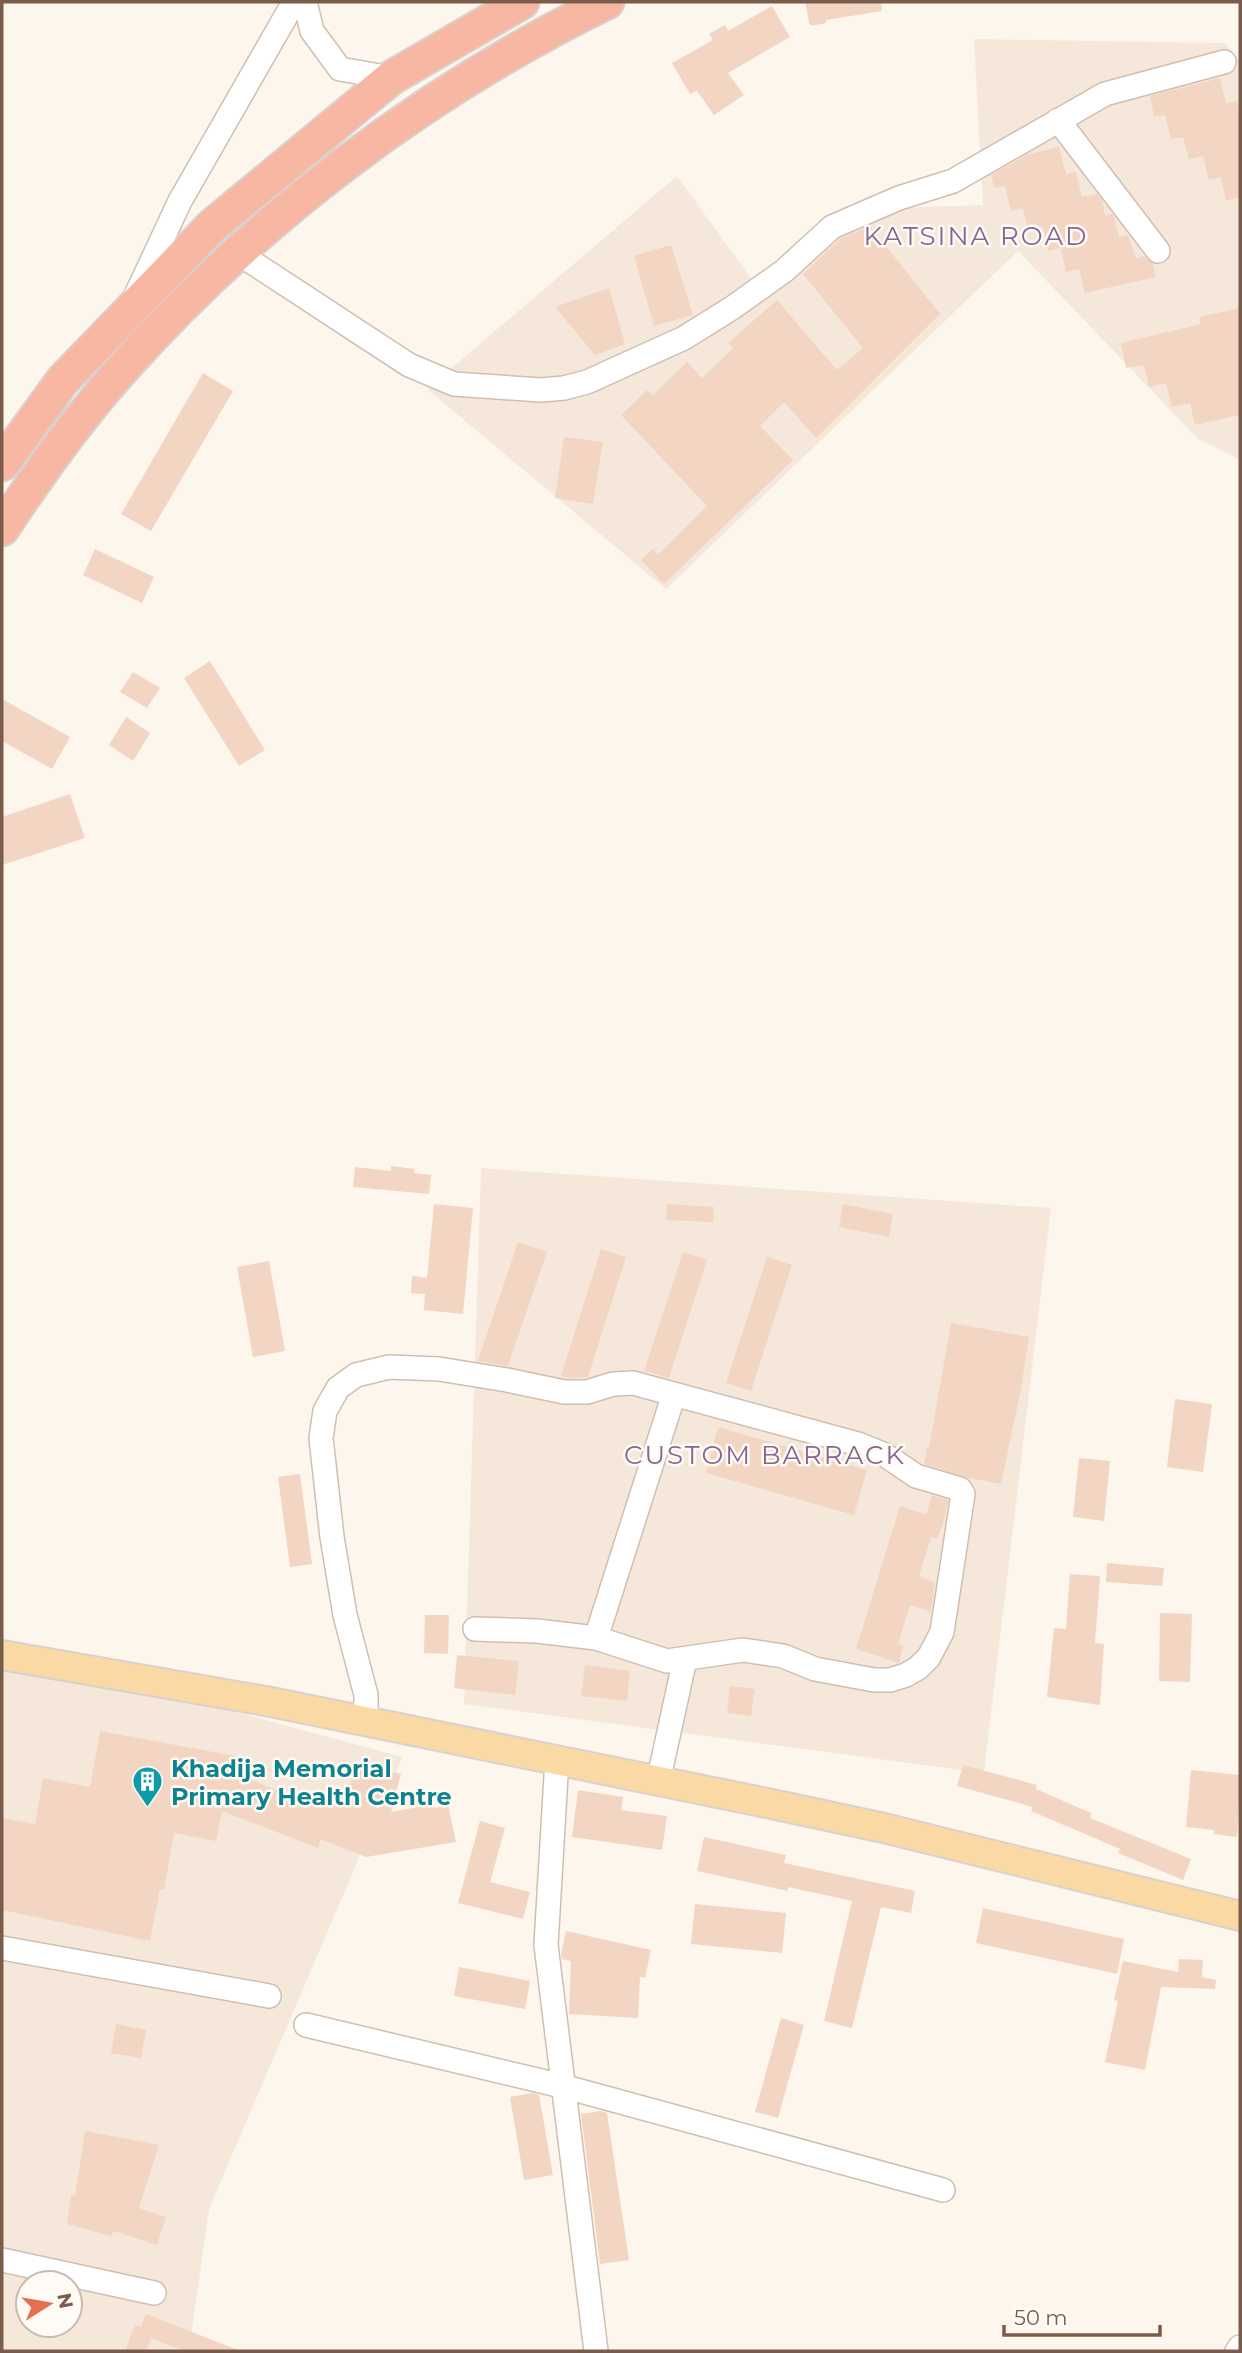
<svg xmlns="http://www.w3.org/2000/svg" width="1242" height="2353" font-family="Montserrat,sans-serif">
<rect width="100%" height="100%" fill="#fdf6ec"/>
<path fill="#f5e8da" fill-rule="evenodd" d="M974,39L1224,43L1240,61V460L1198,439L1018,251L666,589L427,389L677,176L766,299L860,209L983,205Z
M481,1168L1051,1208L984,1773L464,1704Z
M2,1659L105,1676L402,1757L209,2209L189,2351H2ZM28,2283H70V2325H28Z"/>
<path fill="#f3d5c3" d="M805,2H881L882,11L826,20V23L810,26Z
M772,6L790,37L728,73L744,95L714,115L697,91L690,94L672,63L713,40L709,34L725,25L728,31Z
M1220,78L1226,103L1237,101L1240,116V197L1226,201L1221,177L1209,180L1203,156L1189,159L1183,137L1171,139L1165,115L1154,117L1150,96Z
M1059,147L1066,174L1076,172L1082,197L1097,194L1102,200L1105,216L1112,214L1114,216L1119,237L1128,235L1136,258L1144,256L1153,264L1156,277L1085,293L1079,269L1066,272L1061,248L1048,251L1043,227L1028,230L1023,208L1011,211L1005,186L994,188L991,175L1029,154Z
M870,226L940,314L816,438L784,402L760,426L793,460L664,584L641,560L653,549L658,555L707,506L621,415L647,390L653,395L687,362L702,378L733,348L728,343L777,300L837,370L863,348L803,274L840,239Z
M671,245L693,315L654,326L634,256Z
M609,288L625,344L595,355L555,307Z
M1240,308V415L1195,425L1190,403L1172,407L1166,383L1149,387L1144,365L1126,368L1121,343L1201,324L1199,317Z
M203,373L233,391L151,531L121,514Z
M564,437L603,442L593,504L555,498Z
M95,549L154,577L142,603L83,575Z
M210,661L265,750L239,766L184,678Z
M133,672L160,688L147,708L120,692Z
M2,699L70,737L52,769L2,741Z
M126,717L150,733L133,761L109,745Z
M70,794L85,838L2,865V817Z
M391,1166L415,1169L414,1173L431,1175L429,1194L353,1187L355,1167L391,1171Z
M434,1204L473,1208L463,1314L424,1310L425,1294L411,1293L412,1276L427,1278Z
M667,1204L714,1207L713,1222L666,1220Z
M843,1204L893,1214L889,1237L839,1227Z
M518,1242L547,1252L508,1366L478,1361Z
M601,1249L626,1257L588,1377L568,1378L561,1376Z
M683,1252L707,1260L669,1378L644,1371Z
M767,1257L792,1265L751,1391L726,1383Z
M269,1261L285,1351L253,1357L237,1267Z
M951,1323L1029,1337L1021,1389L1001,1484L968,1478L924,1464L927,1447L929,1448Z
M1175,1399L1212,1404L1203,1472L1167,1467Z
M718,1427L867,1470L854,1515L706,1473Z
M1079,1458L1110,1461L1104,1521L1073,1517Z
M300,1474L312,1564L290,1567L278,1477Z
M932,1495L948,1500L945,1517L937,1539L931,1537L919,1576L935,1582L931,1612L910,1605L898,1644L903,1646L899,1663L856,1649L900,1506L926,1515Z
M1107,1563L1164,1568L1162,1586L1106,1582Z
M1070,1574L1100,1576L1095,1643L1104,1644L1100,1705L1047,1697L1054,1628L1066,1629Z
M1160,1613L1192,1614L1190,1682L1159,1681Z
M425,1615H449L448,1654L424,1653Z
M457,1655L519,1661L515,1695L454,1688Z
M585,1665L630,1671L627,1701L581,1696Z
M730,1686L755,1689L751,1716L727,1713Z
M100,1731L235,1756L232,1772L293,1797L296,1791L337,1807L341,1796L347,1798L356,1763L401,1774L391,1812L434,1804L435,1808L448,1805L456,1842L366,1857L321,1839L318,1848L222,1811L216,1841L174,1833L164,1890L160,1889L150,1941L2,1910V1818L35,1824L43,1778L90,1787Z
M963,1765L1037,1785L1036,1789L1091,1813L1090,1818L1191,1859L1183,1880L1118,1853L1120,1849L1031,1811L1033,1807L957,1786Z
M1191,1770L1240,1775L1237,1837L1214,1834V1830L1186,1827Z
M578,1790L623,1797L621,1810L667,1816L662,1850L572,1837Z
M480,1821L505,1828L490,1882L530,1892L523,1919L458,1903Z
M704,1837L786,1855L784,1863L915,1891L911,1913L881,1907L852,2028L824,2021L852,1901L788,1887V1891L697,1871Z
M695,1904L786,1913L782,1953L691,1944Z
M983,1908L1124,1939L1117,1974L976,1943Z
M566,1931L651,1950L645,1978L640,1977L638,2018L569,2014L571,1961L562,1959L561,1954Z
M1179,1959L1203,1960L1202,1977L1216,1980L1215,1989L1161,1987L1145,2070L1105,2062L1118,2001L1114,2000L1123,1961L1178,1972Z
M459,1967L530,1981L525,2009L454,1996Z
M781,2018L804,2025L778,2118L755,2112Z
M116,2024L146,2030L141,2058L111,2053Z
M533,2093L539,2095L553,2175L524,2180L510,2097Z
M600,2111L607,2113L629,2260L600,2264L581,2114Z
M85,2131L159,2145L139,2208L166,2217L157,2245L113,2231L111,2236L67,2224L71,2195L75,2196Z
M146,2314L238,2350V2351H184L151,2338L146,2351H125L135,2325L141,2327Z"/>
<g fill="none" stroke-linecap="round" stroke-linejoin="round">
<defs>
<path id="minor" d="M305,2L312,31L340,69L391,78
M1058,120L1158,251
M238,253L409,365L454,384L541,390L564,388L587,382L684,338L732,308L784,271L832,227L899,198L953,181L1105,94L1224,62
M136,295L180,201L294,2
M596,1638L674,1394
M366,1723V1695L345,1615L332,1537L321,1438L325,1411L338,1388L356,1375L389,1367L439,1369L507,1380L564,1392H587L613,1384L633,1383L858,1444L885,1455L916,1476L960,1489L963,1494L942,1632L929,1657L918,1668L906,1675L890,1680H874L815,1669L783,1656L743,1650L667,1661L596,1638L537,1631L475,1629
M557,1759L546,1945L596,2351
M658,1782L685,1659
M2,1948L269,1996
M306,2025L562,2086L943,2190
M2,2260L154,2293
M1237,2351L1240,2347"/>
<path id="major" d="M2,1655L271,1702L767,1803L884,1828L1240,1916"/>
<path id="highway" d="M2,464L63,380L212,226L391,78L522,2
M2,529C37,476 74,424 116,376C253,221 422,93 607,2"/>
</defs>
<use href="#minor" stroke="#d1beb0" stroke-width="26"/>
<use href="#major" stroke="#dad1cd" stroke-width="32"/>
<use href="#highway" stroke="#dad1cd" stroke-width="37"/>
<use href="#minor" stroke="#fff" stroke-width="23"/>
<use href="#major" stroke="#fbd9a5" stroke-width="28"/>
<use href="#highway" stroke="#f7b7a3" stroke-width="33"/>
</g>
<defs>
<symbol id="building-pin" viewBox="-11 -11 22 30"><path d="M0 17L-7.5 6A9.5 9.5 0 1 1 7.5 6Z" fill="#0f9aa8" stroke="#fffaf3"/><path d="M-4-6H4V6H1V3H-1V6H-4ZM-2.5-4.3h1.7v1.8h-1.7ZM.8-4.3h1.7v1.8H.8ZM-2.5-1h1.7V.8h-1.7ZM.8-1h1.7V.8H.8Z" fill="#fff"/></symbol>
</defs>
<g fill-rule="evenodd">
<use href="#building-pin" x="130" y="1764" width="35" height="47"/>
</g>
<g text-anchor="middle" dominant-baseline="central" stroke-width="5" stroke-linejoin="round" paint-order="stroke">
<g font-size="24" font-weight="bold" fill="#0d838f" stroke="#fffaf3" text-anchor="start">
<text x="171" y="1768">Khadija Memorial<tspan x="171" dy="28">Primary Health Centre</tspan></text>
</g>
<g font-size="26" letter-spacing="2" fill="#846695" stroke="#fffaf3">
<text x="976" y="236">KATSINA ROAD</text>
<text x="765" y="1455">CUSTOM BARRACK</text>
</g>
</g>
<rect width="1242" height="2353" fill="none" stroke="#7a5c4d" stroke-width="7"/>
<g transform="translate(49 2304) rotate(79)"><circle r="33" fill="#fffaf3" stroke="#cabbb1" stroke-width="2"/>
<path d="M0-5L12 26L0 18L-12 26Z" fill="#e76f51"/>
<text y="-10" font-size="19" font-weight="bold" text-anchor="middle" fill="#7a5c4d">N</text>
</g>
<path d="M1004 2325v10h156v-10" fill="none" stroke="#7a5c4d" stroke-width="3.5"/>
<text x="1014" y="2325" font-size="21" fill="#7a5c4d" stroke="#fffaf3" stroke-width="5" paint-order="stroke">50 m</text>
</svg>
